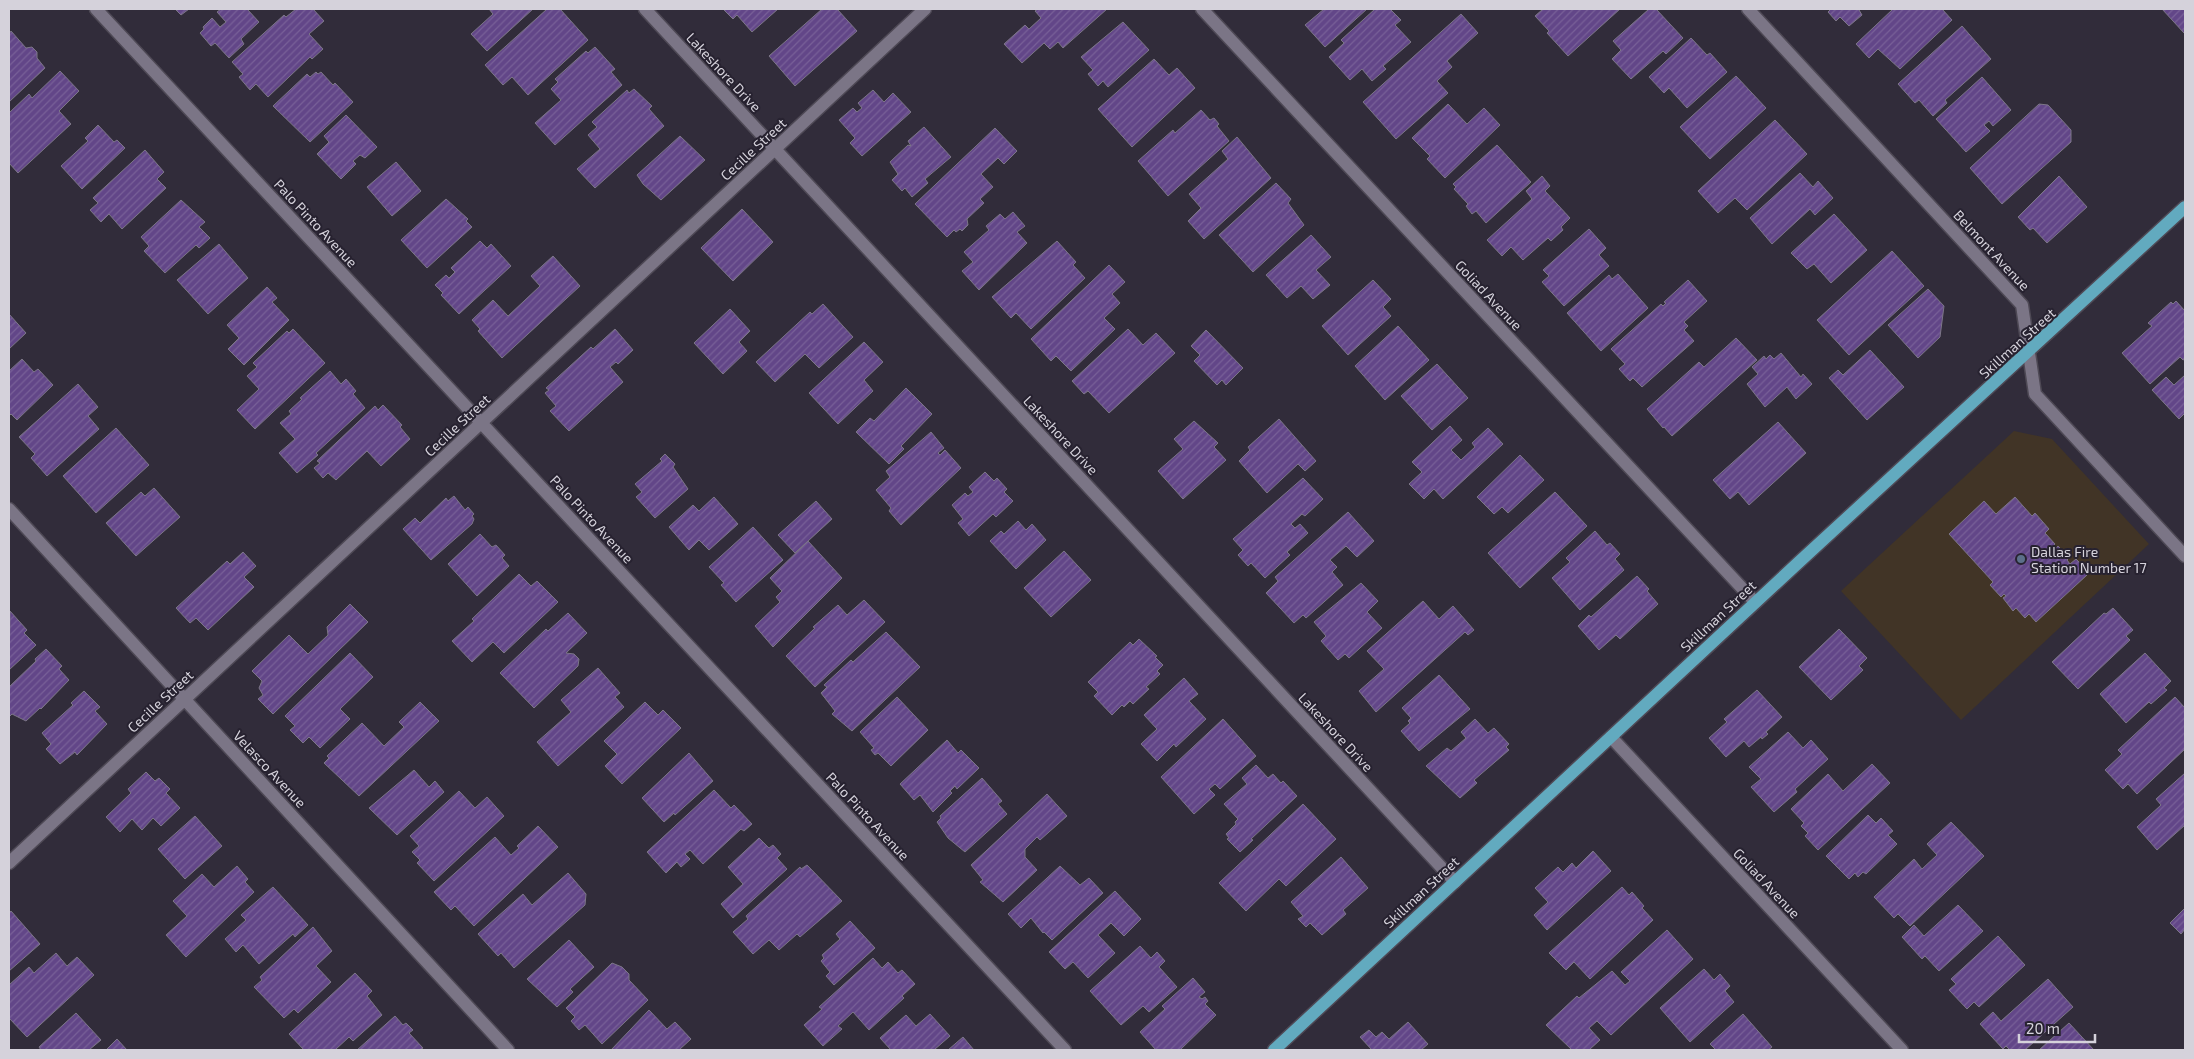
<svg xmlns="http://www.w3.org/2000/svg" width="2194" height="1059" font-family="'Exo 2',sans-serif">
<defs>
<pattern id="building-hatch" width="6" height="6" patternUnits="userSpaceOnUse" patternTransform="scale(1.25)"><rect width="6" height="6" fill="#624688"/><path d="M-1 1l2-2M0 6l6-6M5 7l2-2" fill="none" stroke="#786098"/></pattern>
</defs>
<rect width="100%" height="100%" fill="#312c3a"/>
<path fill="#413426" d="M2014,431L2052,439L2149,544L1961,720L1841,591Z"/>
<path fill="url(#building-hatch)" stroke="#7c7687" d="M175,9H189L181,15Z
M221,9H247L259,22L241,39L244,44L229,58L215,43L211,46L200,33L204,29L203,27L212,18L220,27L226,22L217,12Z
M296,9H313L324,21L309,34L323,49L312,59L310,57L268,97L256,84L250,90L239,77L243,74L232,62L284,15L286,17Z
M489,9H533L487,51L471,34L493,14Z
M547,9H560L588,40L528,95L512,77L503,85L485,65Z
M723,9H778L752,32L737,15L733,19Z
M822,9H837L857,31L795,86L769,56Z
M1038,9H1107L1063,48L1058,42L1050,49L1044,43L1022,63L1004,44L1025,25L1029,29L1041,18L1035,11Z
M1324,9H1367L1325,47L1305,25Z
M1375,9H1390L1401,20L1395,25L1411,42L1383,66L1386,69L1372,81L1362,69L1350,80L1329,57L1344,43L1341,40Z
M1543,9H1620L1568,56L1547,33L1549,31L1535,16Z
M1649,9H1656L1683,38L1666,54L1663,51L1631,79L1612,59L1621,50L1613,41Z
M1831,9H1861L1859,10L1862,15L1849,26L1840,17L1836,21L1828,12Z
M1893,9H1942L1952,20L1900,69L1878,49L1869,58L1856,44Z
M2162,9H2185V31L2184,33Z
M1461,14L1478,33L1447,61L1452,67L1437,81L1448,93L1396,139L1363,102Z
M1123,22L1149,50L1108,87L1103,81L1098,86L1088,74L1093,70L1081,57Z
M1962,26L1991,59L1945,100L1947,103L1933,116L1919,100L1915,103L1898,84Z
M11,31L26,48L32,47L37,52V58L45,68L9,102V34Z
M1691,38L1707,55L1710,53L1727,72L1687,108L1669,88L1664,93L1649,77Z
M595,47L615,69L611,72L622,85L555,145L535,123L561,100L551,89L558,82L555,79L586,51L588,53Z
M1154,59L1169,75L1177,68L1195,88L1132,147L1098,109Z
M60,71L79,91L59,111L71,124L18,173L9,163V113L29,94L32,98Z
M316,72L318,74L321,72L333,85L335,83L353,102L310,142L273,106L307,74L310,77Z
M1736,76L1766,108L1710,159L1680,127Z
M1982,77L2011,110L1993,126L1989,121L1984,125L1990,131L1966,152L1936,119Z
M634,89L652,106L649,109L664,126L595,188L577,169L600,149L588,135L597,127L592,122L627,90L629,93Z
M873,90L884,102L893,93L911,112L862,156L850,143L855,138L839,120L853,108L857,112L862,108L858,103Z
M1448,104L1467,124L1484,108L1500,125L1445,178L1427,159L1430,156L1412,138Z
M2039,104L2048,105L2071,130V142L2002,204L1970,168Z
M1201,110L1210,120L1214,118L1219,124L1217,126L1229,141L1168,196L1138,161L1173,130L1175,133Z
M346,115L377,147L365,158L360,155L353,161L356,164L341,179L317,154L329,142L324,136Z
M1775,120L1807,154L1747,210L1735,198L1718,213L1698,191Z
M98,125L114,142L117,140L125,148L82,189L61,166L88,141L85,138Z
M924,127L951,157L925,179L928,183L912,197L905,188L902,191L892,180L898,174L890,162L908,145L911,146L908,141Z
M995,128L1017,151L1004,164L998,158L981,174L993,187L980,199L984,203L967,219L968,225L962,231L960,229L956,232L954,230L947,237L915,204Z
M680,136L705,160L661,200L643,184L637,175Z
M1237,137L1271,178L1204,239L1188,221L1201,208L1189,194L1228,159L1222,151Z
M1497,145L1531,182L1486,223L1476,211L1472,214L1466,206L1468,204L1454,189L1456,187L1453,184Z
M145,150L164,172L157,179L166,188L122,229L109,214L101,222L90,210L98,203L93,198Z
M396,162L421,191L392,216L367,187Z
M1800,173L1813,187L1818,181L1833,198L1815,215L1810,209L1772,244L1750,218Z
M1542,176L1550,186L1545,191L1570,218L1561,227L1563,230L1551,241L1548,238L1523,260L1511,247L1502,256L1487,240L1532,199L1526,191Z
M2059,176L2087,207L2047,243L2033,228L2030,230L2018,217Z
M1276,183L1291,199L1288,203L1304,225L1253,272L1219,235Z
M446,199L468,219L466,221L472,227L427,268L401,240Z
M181,200L205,222L199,227L210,238L199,248L196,245L165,273L144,251L149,246L141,237Z
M742,209L773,242L733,281L701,248Z
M1013,212L1025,226L1017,232L1027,243L979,290L962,271L973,262L964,252L989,230L986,226L1000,214L1005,219Z
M1834,214L1867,250L1831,283L1814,264L1807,269L1791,253Z
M1589,229L1606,248L1599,255L1609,266L1564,306L1542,282L1549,276L1543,270Z
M1311,235L1331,257L1316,270L1330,285L1313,299L1301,286L1287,298L1266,275Z
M480,241L487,248L491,244L511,266L459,314L441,295L443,293L435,285L446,275L449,278L455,272L451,268Z
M1057,241L1076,262L1073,265L1085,278L1031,329L1016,313L1011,318L992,297Z
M219,244L248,278L208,314L177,280Z
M1892,251L1924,286L1849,355L1817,320Z
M553,256L580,286L502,358L478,331L480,329L472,320L493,300L508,316L540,286L531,276Z
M1109,265L1125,282L1112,294L1120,303L1104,318L1115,329L1071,371L1056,356L1051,361L1031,339Z
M1618,274L1648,308L1601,351L1567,313L1609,275L1612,279Z
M1373,280L1391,299L1383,307L1391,316L1348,355L1322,326Z
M1688,280L1707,301L1684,322L1688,326L1684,330L1694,341L1642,387L1633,378L1630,381L1619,369L1625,364L1611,349L1661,304L1663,306L1666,303L1664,302Z
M267,287L277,298L272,302L289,320L244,365L228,349L239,338L227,325Z
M1928,289L1944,306L1940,337L1918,358L1888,325Z
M2176,301L2185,311V359L2183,360L2180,357L2150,384L2122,353L2152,326L2148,323L2171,302L2173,304Z
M823,304L853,337L819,368L805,354L775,382L756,362L810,312L812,314Z
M730,309L750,331L739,342L747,351L723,374L694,343Z
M9,314L26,333L9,349Z
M1398,326L1429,360L1385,400L1355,366Z
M293,329L325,363L255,429L237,410L259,389L247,376L257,367L253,363L287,331L289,333Z
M615,329L633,350L618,364L616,362L610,367L623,382L569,431L550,411L556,406L545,393L549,390L546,388L591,347L593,349Z
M1128,329L1143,345L1156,333L1175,353L1109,413L1088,391L1084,394L1072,381Z
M1206,330L1243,368L1226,385L1222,380L1217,385L1194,361L1200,355L1191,346Z
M1736,338L1757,360L1672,436L1664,427L1663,428L1647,409L1699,362L1704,367Z
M864,342L883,362L864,380L873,391L838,424L809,393Z
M1870,350L1904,387L1867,420L1829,378L1838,370L1843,375Z
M1781,353L1801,377L1803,374L1812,384L1796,399L1787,387L1765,407L1747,384L1758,374L1752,367L1764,356L1766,359L1770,355L1774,359Z
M22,359L34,372L38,369L53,385L17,420L11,414L9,416V371Z
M1437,364L1468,398L1432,430L1401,396Z
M330,371L341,384L346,379L356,391L353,394L365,408L316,453L318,455L297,473L279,453L295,439L280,423L291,414L289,411L302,399L300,398Z
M2185,375V413L2179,419L2152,390L2166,377L2174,385Z
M78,384L98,407L88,416L99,429L47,476L31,458L35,454L19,437Z
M906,388L932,414L901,446L904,449L889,464L856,432L870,418L874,421Z
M383,405L402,425L400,427L410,439L381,466L367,451L336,480L328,473L323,478L314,468L320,463L317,461L375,406L378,410Z
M1279,419L1316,461L1305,471L1298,464L1267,493L1239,461L1250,450L1248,447Z
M1194,421L1218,443L1214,447L1226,460L1183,499L1158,471L1183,449L1174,439Z
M1778,422L1806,453L1749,505L1738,492L1730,499L1713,480Z
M1450,426L1462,440L1451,450L1461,460L1475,447L1472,443L1488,428L1503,444L1443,499L1434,489L1424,499L1409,484L1422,472L1412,462Z
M116,428L149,465L96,513L63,476Z
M931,432L944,448L938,453L940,455L945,450L961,468L901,525L889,511L891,508L876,490L890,477L886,471Z
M665,454L675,464L673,467L688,489L655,518L636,497L642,492L635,484L662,461L660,459Z
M1520,455L1544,480L1508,513L1502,507L1494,514L1477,497Z
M985,472L994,481L997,478L1007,489L1004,492L1013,501L996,517L993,514L969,536L958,523L963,519L952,505L965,493L968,496L973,492L969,487Z
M1303,478L1323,499L1305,516L1302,514L1291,524L1295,528L1300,524L1308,533L1287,552L1290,555L1265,578L1251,563L1248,566L1238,555L1243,550L1233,539Z
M154,488L180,517L136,556L106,523L141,492L145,496Z
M1555,492L1587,526L1520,588L1488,553Z
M454,496L465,510L468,507L474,514L472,516L474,519L472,524L431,560L403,529L415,518L420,523L446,498L448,501Z
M714,497L738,524L709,550L699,540L689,550L669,527L693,505L699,511Z
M2015,497L2032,516L2035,513L2049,529L2045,533L2055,544L2053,546L2056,548L2058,546L2069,558L2067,560L2070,564L2076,559L2086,569L2084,571L2087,575L2036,622L2029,614L2025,618L2016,608L2013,611L2003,598L2006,596L2004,594L2001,597L1990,585L1993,582L1949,534L1984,501L1996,514Z
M816,501L832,519L795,553L778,535Z
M1348,512L1374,541L1357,557L1346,546L1330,560L1337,567L1332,572L1343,585L1306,618L1303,615L1294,623L1266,593L1278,581L1275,577Z
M1018,521L1026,530L1032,524L1046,540L1016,569L990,541L1001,531L1004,534Z
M753,527L783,560L736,602L721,585L724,583L709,567Z
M1595,531L1607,545L1610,543L1620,554L1615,559L1624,570L1580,610L1552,578L1570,562L1566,558Z
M480,534L492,547L496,545L505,555L502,558L509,566L477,596L448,564Z
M808,541L842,578L773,647L755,626L780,602L776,597L782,591L770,578Z
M1064,551L1091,580L1051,617L1024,588Z
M243,552L256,566L244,577L254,587L208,630L196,618L190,623L176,608L227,561L230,564Z
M519,574L531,586L537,581L558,602L504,653L493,642L472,662L452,641L474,621L472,619Z
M1637,576L1649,589L1647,591L1658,604L1620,639L1616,635L1599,650L1578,626L1589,615L1591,617Z
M1361,583L1378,601L1367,612L1382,628L1349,658L1345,654L1338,660L1321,641L1326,636L1314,622Z
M864,600L885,622L815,687L786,656L815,628L813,627L838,605L847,615Z
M1423,601L1439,619L1453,606L1474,630L1468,635L1465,632L1376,712L1359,691L1384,669L1367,651Z
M350,604L368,622L273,714L258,699L263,695L259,688L262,681L252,671L289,635L308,654L328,635L327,627Z
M2113,608L2133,630L2126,636L2130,640L2078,689L2052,662L2104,613L2106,614Z
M10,611L27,630L24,633L36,645L9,670Z
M568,613L587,633L566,653L574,654L579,659L578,666L534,708L500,673L546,629L548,631Z
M1839,629L1867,658L1859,666L1863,670L1831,700L1799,667Z
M886,632L920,667L852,731L832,714L835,711L821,693L827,687L824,685L851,660L853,662Z
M1139,639L1157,656L1155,657L1163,665L1157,671L1160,674L1146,687L1149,689L1133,704L1130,701L1124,707L1122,705L1112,715L1094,696L1098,692L1088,682L1130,642L1133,645Z
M46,649L62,666L59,669L69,680L41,709L40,708L26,721L12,714L9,717V687L36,661L35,659Z
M350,653L373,677L340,709L350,719L320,748L309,737L303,743L290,730L295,726L285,716Z
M2145,653L2171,681L2164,688L2167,690L2151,704L2149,702L2126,723L2100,694Z
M598,668L620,693L615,697L624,707L558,766L537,742L571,712L561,700Z
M1439,675L1470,709L1419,751L1401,731L1410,723L1408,721L1411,718L1402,708Z
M1184,678L1198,694L1189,701L1206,719L1176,747L1174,744L1157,761L1141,744L1157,729L1144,715Z
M1757,690L1782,717L1766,732L1768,734L1762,739L1761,737L1749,747L1744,741L1726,757L1709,738L1727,722L1724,719Z
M84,691L100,707L95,711L107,724L77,755L75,752L60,764L46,749L51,744L42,733L73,705L71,703Z
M897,697L928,730L891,766L878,753L875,755L871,750L874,748L860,732Z
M2175,697L2185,708V749L2137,794L2128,784L2123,789L2105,770L2122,754L2118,750Z
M420,702L439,721L359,796L324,763L329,758L327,756L362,723L384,746L404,727L399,722Z
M645,702L658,715L663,710L681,728L622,784L605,766L617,754L604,741Z
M1223,719L1256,756L1220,789L1215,784L1209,789L1215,795L1194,814L1161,777Z
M1475,719L1488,733L1494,728L1509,744L1506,747L1509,750L1474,780L1477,783L1460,798L1426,766L1447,748L1451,751L1466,738L1461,732Z
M1788,732L1803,748L1811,740L1828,759L1795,789L1797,792L1774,812L1751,787L1761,779L1749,767Z
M947,740L958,753L961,750L979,768L957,789L955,786L950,791L952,793L933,812L920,795L914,800L900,784Z
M689,753L713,781L675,815L674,813L664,822L642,798Z
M1872,764L1890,783L1818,850L1805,836L1808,833L1801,826L1804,823L1791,809L1828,774L1843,791Z
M1256,765L1268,778L1273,774L1281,783L1283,781L1297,796L1251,839L1253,840L1240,852L1227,839L1229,838L1226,834L1236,824L1235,822L1238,819L1224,804L1247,784L1242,778Z
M414,770L429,787L435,781L444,792L397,835L369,808Z
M146,772L155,781L159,778L170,789L166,793L180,808L161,826L153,818L142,830L132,819L120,832L106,817L131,793L128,789Z
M2185,773V825L2157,850L2137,827L2161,805L2156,799Z
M982,778L1002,801L998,804L1007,814L965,852L948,838L937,822L941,818L940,816Z
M714,790L731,808L734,805L752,824L744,831L741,829L703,864L690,850L685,854L690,859L681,867L677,862L666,873L647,852Z
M459,791L475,808L487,797L504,816L434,881L417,863L420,860L412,852L419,846L410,836Z
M1047,794L1067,816L1040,840L1037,837L1025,849V857L1037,870L1003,902L980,882L983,880L971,865Z
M1303,804L1336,839L1286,886L1279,879L1246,911L1219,883Z
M1868,815L1876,823L1881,818L1893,831L1888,835L1897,844L1866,874L1863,872L1858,877L1855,873L1849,879L1826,856Z
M195,816L222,846L185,879L158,849Z
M1951,822L1984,856L1910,926L1898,914L1894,918L1874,897L1914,859L1922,869L1937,855L1927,844Z
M538,826L558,847L474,926L455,906L451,910L434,892L495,837L511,855L519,848L517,846Z
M759,838L769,848L773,845L781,854L777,858L787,869L733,918L721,904L743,884L728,867Z
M1593,851L1611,871L1547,930L1534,915L1548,902L1535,888L1558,867L1563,872L1572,863L1576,868Z
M1341,857L1368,888L1343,910L1346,914L1322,935L1310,923L1306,927L1298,919L1303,916L1291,902Z
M807,865L842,901L800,937L797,934L779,950L769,940L753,954L733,932L748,919L746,916L800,867L801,869Z
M237,866L248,879L245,882L254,892L186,957L166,935L187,916L173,901L202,874L214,887Z
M1060,866L1080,885L1089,878L1103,893L1052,940L1044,932L1043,933L1031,918L1021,928L1008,914Z
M568,873L586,894L585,905L514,968L501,953L498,956L478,934L523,894L532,905Z
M273,887L308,925L295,937L293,934L259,964L243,945L236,952L225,939L246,920L241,915Z
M1622,887L1629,895L1632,892L1644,906L1642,908L1653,920L1590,979L1574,962L1566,970L1549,953Z
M1115,891L1141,919L1124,936L1111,923L1098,935L1115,953L1088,978L1073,962L1065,969L1049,952Z
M1958,905L1983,931L1939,971L1925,956L1922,959L1902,937L1914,925L1924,936Z
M2185,908V929L2181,934L2170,923Z
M11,911L40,944L9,971V913Z
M850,921L875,948L834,985L826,976L830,972L821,961L824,958L822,955L840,939L836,934Z
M313,927L332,951L316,966L331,982L298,1013L294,1009L284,1018L254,987L262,980L260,977Z
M1667,930L1693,959L1611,1035L1597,1021L1589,1028L1600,1040L1589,1050H1572L1546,1025L1577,996L1579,998L1612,971L1625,985L1630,981L1621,972Z
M1998,936L2025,965L1979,1007L1974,1002L1967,1009L1949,990L1956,984L1951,979Z
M569,940L594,967L570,989L573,992L557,1007L527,979Z
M1140,946L1151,958L1157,952L1165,961L1159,967L1177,987L1149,1012L1143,1006L1121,1025L1090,991Z
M56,953L67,966L77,957L94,975L27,1037L9,1018V985L29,967L34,973Z
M873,958L882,968L888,962L898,973L902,970L915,984L902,996L904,998L869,1030L853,1012L838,1026L842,1029L823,1046L804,1025L822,1009L819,1007Z
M612,963L622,967L629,974V980L648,1000L602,1044L585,1025L579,1030L571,1021L575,1017L566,1008Z
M1704,969L1714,980L1720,974L1730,986L1725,991L1734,1002L1690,1042L1660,1008Z
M355,973L372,991L367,996L382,1015L353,1041L349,1037L335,1050H304L289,1034Z
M1193,978L1205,992L1199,997L1202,999L1205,997L1208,1001L1205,1004L1216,1015L1180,1050H1156L1140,1032L1165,1009L1162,1006Z
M2048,979L2073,1007L2025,1050H2010L2006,1046L2003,1049L1980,1024L1993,1012L2001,1021Z
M649,1010L667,1029L675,1022L691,1039L679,1050H611Z
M76,1013L101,1040L89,1050H41L39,1047Z
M930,1014L950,1036L934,1050H891L880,1038L906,1015L916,1026Z
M1743,1014L1772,1047L1768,1050H1716L1710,1044Z
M395,1016L403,1025L406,1023L413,1030L409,1033L423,1048L420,1050H357Z
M1408,1022L1428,1044L1421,1050H1372L1360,1037L1369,1030L1376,1037L1382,1032L1389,1039Z
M2069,1023L2094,1050H2039Z
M963,1037L974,1050H948Z
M117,1039L127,1050H106Z"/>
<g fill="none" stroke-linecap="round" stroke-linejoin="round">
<defs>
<path id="minor" d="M96,9L1065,1050
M645,9L1455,882
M1202,9L1755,602
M1748,9L2022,305L2035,394L2185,556
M9,509L508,1050
M1611,737L1902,1050
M9,863L925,9"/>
<path id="major" d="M1274,1050L1799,562L2185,207"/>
</defs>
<use href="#minor" stroke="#4e4955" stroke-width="15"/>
<use href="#major" stroke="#4e4955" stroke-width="15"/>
<use href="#minor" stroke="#7b7586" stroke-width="12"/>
<use href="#major" stroke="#62aabf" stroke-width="12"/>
</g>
<circle fill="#5c6f8a" stroke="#272230" stroke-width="2" cx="2021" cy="559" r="5"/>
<g text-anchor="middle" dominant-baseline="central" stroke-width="4" stroke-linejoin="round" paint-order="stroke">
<g font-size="14" fill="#d5d2db" stroke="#272230">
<text transform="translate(724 72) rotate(47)">Lakeshore Drive</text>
<text transform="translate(753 149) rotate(-43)">Cecille Street</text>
<text transform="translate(316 223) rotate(47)">Palo Pinto Avenue</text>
<text transform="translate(1992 250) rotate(47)">Belmont Avenue</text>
<text transform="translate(1489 295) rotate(47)">Goliad Avenue</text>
<text transform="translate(2017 343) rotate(-42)">Skillman Street</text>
<text transform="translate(457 425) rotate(-43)">Cecille Street</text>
<text transform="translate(1061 435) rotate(47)">Lakeshore Drive</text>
<text transform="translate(592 519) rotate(47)">Palo Pinto Avenue</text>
<text transform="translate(1718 616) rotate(-43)">Skillman Street</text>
<text transform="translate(160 701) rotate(-43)">Cecille Street</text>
<text transform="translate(1336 732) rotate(47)">Lakeshore Drive</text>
<text transform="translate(270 769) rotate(47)">Velasco Avenue</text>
<text transform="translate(868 816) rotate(47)">Palo Pinto Avenue</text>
<text transform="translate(1767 883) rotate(47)">Goliad Avenue</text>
<text transform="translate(1421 892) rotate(-43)">Skillman Street</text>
</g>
<g font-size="14" fill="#d5d2db" stroke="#272230" text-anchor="start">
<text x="2031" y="551">Dallas Fire<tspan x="2031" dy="16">Station Number 17</tspan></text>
</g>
</g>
<rect width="2194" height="1059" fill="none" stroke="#d5d2db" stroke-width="20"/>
<path d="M2019 1034v8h76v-8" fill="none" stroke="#d5d2db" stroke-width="2.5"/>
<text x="2026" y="1034" font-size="15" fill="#d5d2db" stroke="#272230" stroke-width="4" paint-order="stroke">20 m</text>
</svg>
